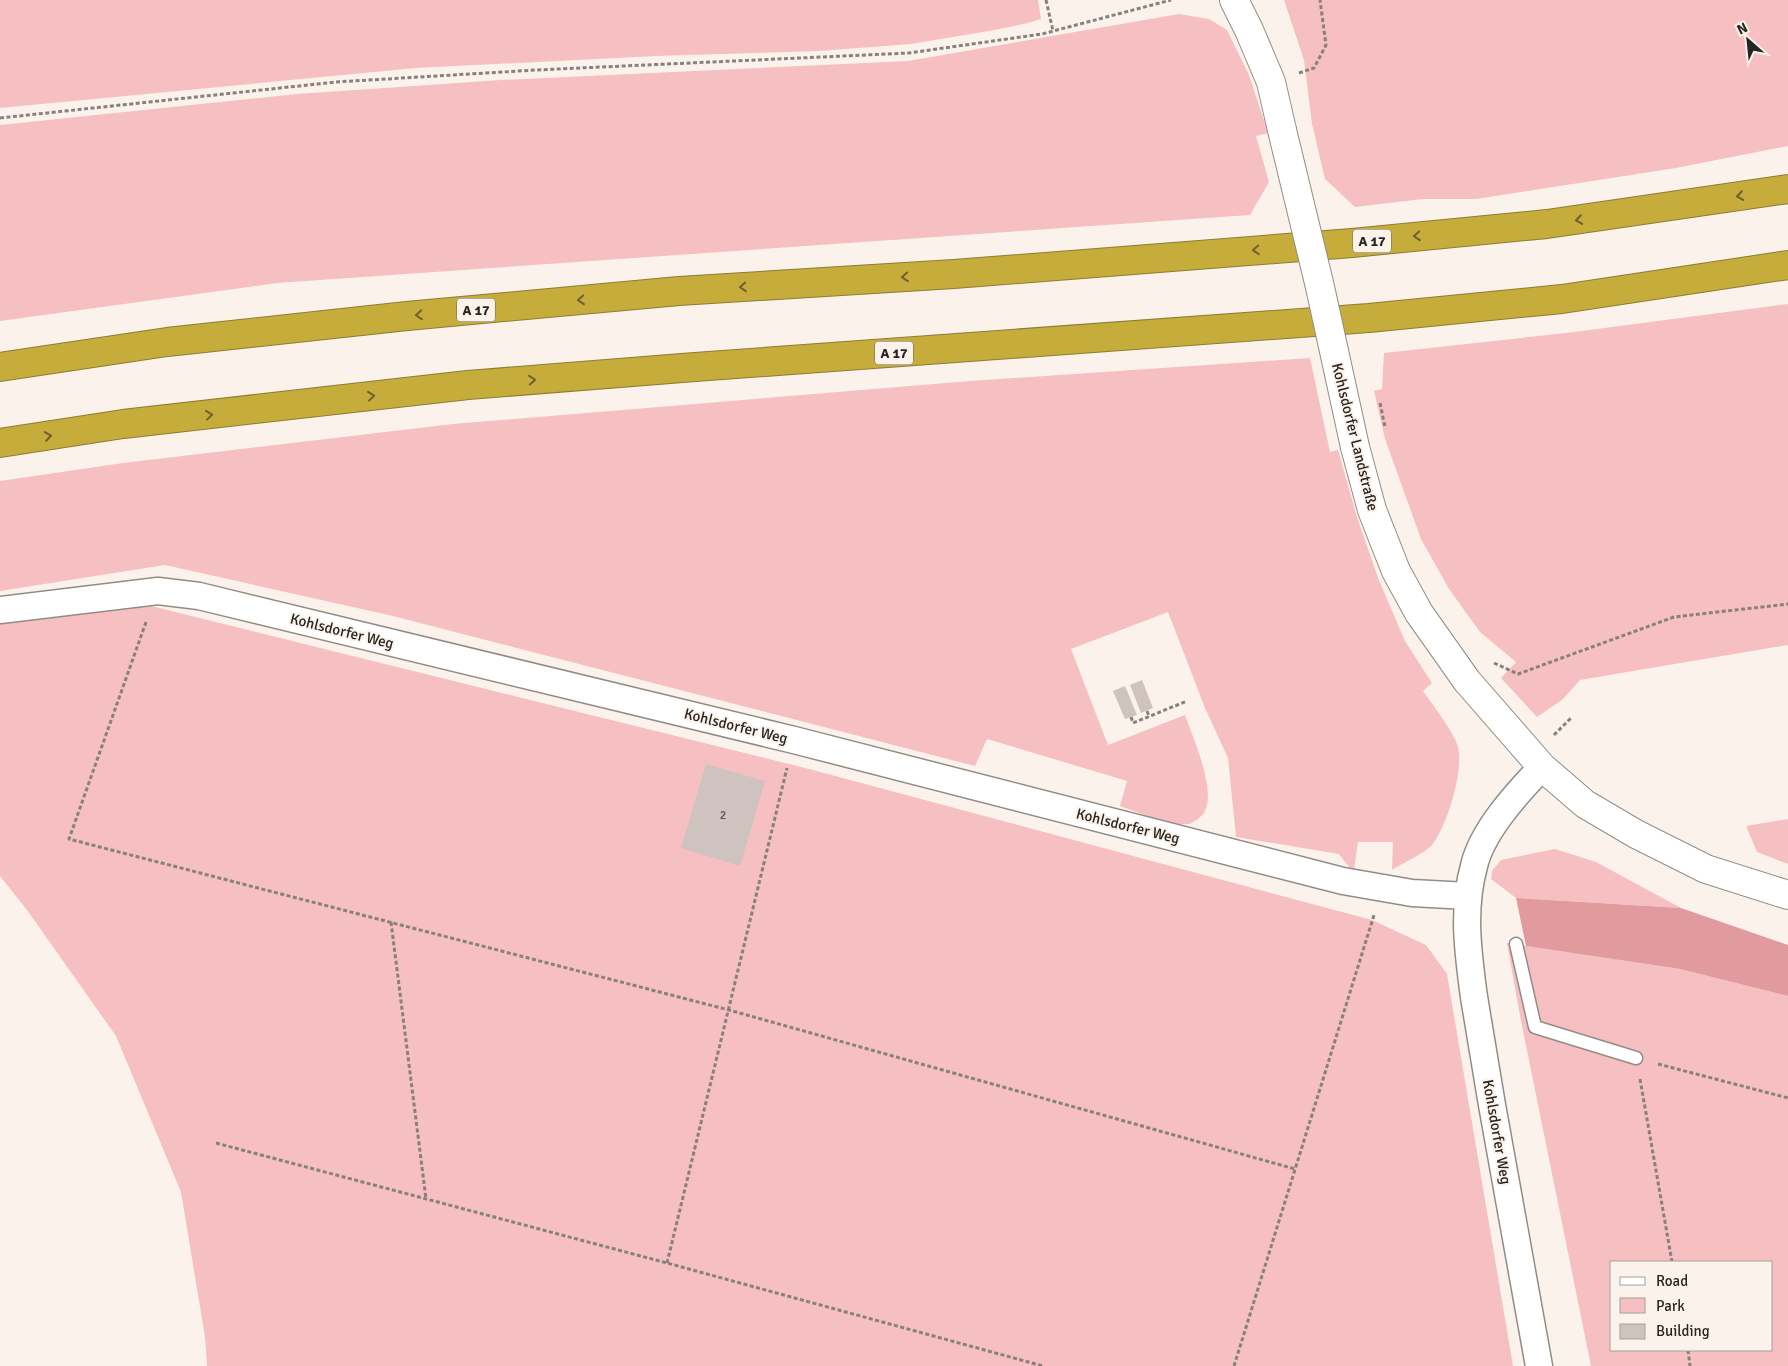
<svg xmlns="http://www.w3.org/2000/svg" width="1788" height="1366" font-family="Signika,sans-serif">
<rect width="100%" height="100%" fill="#fbf3eb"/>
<path fill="#f6bfc2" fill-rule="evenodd" d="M0,0H1038L1041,19L1028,23L995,30L911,44L819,51L656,56L416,68L0,108Z
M1284,0H1788V146L1676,168L1476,199H1423L1355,207L1325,179L1312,124L1304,60Z
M1179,14L1209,19L1227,30L1249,75L1268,133L1256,136L1269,182L1250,215L277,283L0,321V125L297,94L501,80L908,61Z
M1788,304V645L1580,680L1562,700L1537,717L1501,678L1516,662L1480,632L1449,589L1421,539L1385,439L1374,391L1382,389L1384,353L1566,333Z
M1310,358L1330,452L1338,450L1357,517L1378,578L1405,641L1432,683L1423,691C1433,705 1454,732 1458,747C1464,770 1447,828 1431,846C1425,853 1401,864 1392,870L1393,842H1358L1354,870L1349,867L1339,854L1236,837L1228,758L1205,708L1168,612L1071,649L1108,745L1185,715C1193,738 1216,789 1205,811C1203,816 1195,821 1190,824H1169L1120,806L1127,781L987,739L975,766L393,616L165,565L0,591V481L123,463L453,424L970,381Z
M151,606L813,770L1372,920L1426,945L1447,974L1513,1366H207L205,1337L181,1192L116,1036L27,910L0,876V621Z
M1788,819V864L1757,852L1746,826Z
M1555,849L1596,862L1681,908L1516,898L1491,879L1492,871L1501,860Z
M1507,943L1680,969L1788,996V1366H1591L1520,1016ZM1612,1262H1772V1350H1612Z"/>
<path fill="#e19b9f" d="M1516,898L1681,908L1788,945V996L1680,969L1526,946Z"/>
<path fill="#cec3bf" d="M1142,680L1153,708L1141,713L1130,685Z
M1125,686L1137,715L1125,719L1113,691Z
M706,764L765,781L740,866L681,848Z"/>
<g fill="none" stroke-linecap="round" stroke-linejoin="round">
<defs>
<path id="lane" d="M1516,944L1535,1027L1636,1058"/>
<path id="street" d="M0,610L158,591L199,596L794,740L1343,881L1412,893L1468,896
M1539,1366C1524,1279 1508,1192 1492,1105C1486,1069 1480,1033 1474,997C1468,953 1462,909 1474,866C1482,831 1517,793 1542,767"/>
<path id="secondary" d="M1234,0L1249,30L1271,82L1282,130
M1355,447L1372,510L1396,571L1419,613L1467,681L1542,767L1585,804L1636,834L1706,869L1788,895"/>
<path id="highway" d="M0,367L167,342L407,316L679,291L954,274L1352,243L1547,224L1788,189
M0,443L123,424L468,385L695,367L1369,318L1562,299L1788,265"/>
</defs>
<use href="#lane" stroke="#938c84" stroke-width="15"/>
<use href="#street" stroke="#938c84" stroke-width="29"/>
<use href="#secondary" stroke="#938c84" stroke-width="30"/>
<use href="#highway" stroke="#8e7c32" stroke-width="30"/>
<path stroke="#87817c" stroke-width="3" stroke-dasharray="4 2.5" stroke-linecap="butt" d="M1046,0L1053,31
M1299,73L1314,68L1326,45L1320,0
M0,118L336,82L536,70L909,53L1042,34L1171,0
M1380,403L1385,427
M146,622L69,839L729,1010L1295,1169
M1494,663L1518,674L1674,617L1788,604
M1147,711L1149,716
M1131,717L1133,723L1187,701
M1554,735L1572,717
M391,922L426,1199
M1658,1064L1788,1098
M1640,1079L1672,1262
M216,1143L667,1263L1043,1366
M667,1263L787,768
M1688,1350L1690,1366
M1234,1366L1374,915"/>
<use href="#lane" stroke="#fff" stroke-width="12"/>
<use href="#street" stroke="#fff" stroke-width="26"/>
<use href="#secondary" stroke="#fff" stroke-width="28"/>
<use href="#highway" stroke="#c6ac3b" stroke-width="28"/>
<defs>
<path id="secondary-bridge" d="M1282,130L1320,287L1355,447"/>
</defs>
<use href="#secondary-bridge" stroke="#938c84" stroke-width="30" stroke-linecap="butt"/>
<use href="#secondary-bridge" stroke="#fff" stroke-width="28"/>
</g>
<defs><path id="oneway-chevron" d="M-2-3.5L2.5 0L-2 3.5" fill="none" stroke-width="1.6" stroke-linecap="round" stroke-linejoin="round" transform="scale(1.25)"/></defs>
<g stroke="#6f612d">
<use href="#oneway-chevron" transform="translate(1740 196) rotate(172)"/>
<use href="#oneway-chevron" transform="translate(1579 220) rotate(172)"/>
<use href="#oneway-chevron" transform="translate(1417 236) rotate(175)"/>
<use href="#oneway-chevron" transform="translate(1256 250) rotate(176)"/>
<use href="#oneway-chevron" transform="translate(905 277) rotate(176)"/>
<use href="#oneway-chevron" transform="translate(743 287) rotate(176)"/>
<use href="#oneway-chevron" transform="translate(581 300) rotate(175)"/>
<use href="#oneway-chevron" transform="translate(419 315) rotate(175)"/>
<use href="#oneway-chevron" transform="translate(532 380) rotate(-5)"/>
<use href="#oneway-chevron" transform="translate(371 396) rotate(-6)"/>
<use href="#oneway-chevron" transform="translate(209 415) rotate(-6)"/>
<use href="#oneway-chevron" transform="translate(48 436) rotate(-9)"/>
</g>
<g text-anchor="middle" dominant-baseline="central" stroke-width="4" stroke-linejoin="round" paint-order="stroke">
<g font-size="12" fill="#514c48">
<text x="723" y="815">2</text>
</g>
<g fill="#fbf3eb" stroke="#67625e" stroke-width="1">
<rect x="1353" y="229.5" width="38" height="23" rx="4"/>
<rect x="457" y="298.5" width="38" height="23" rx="4"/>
<rect x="875" y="341.5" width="38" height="23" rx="4"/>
</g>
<g font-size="14" font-weight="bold" fill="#272421">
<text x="1372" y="241">A 17</text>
<text x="476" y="310">A 17</text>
<text x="894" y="353">A 17</text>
</g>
<g font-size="15" fill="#272421" stroke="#fbf3eb">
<text transform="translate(1355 437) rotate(76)">Kohlsdorfer Landstraße</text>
<text transform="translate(342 631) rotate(14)">Kohlsdorfer Weg</text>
<text transform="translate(736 726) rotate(14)">Kohlsdorfer Weg</text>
<text transform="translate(1128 826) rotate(14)">Kohlsdorfer Weg</text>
<text transform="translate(1497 1132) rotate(80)">Kohlsdorfer Weg</text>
</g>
</g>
<rect x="1610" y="1261" width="162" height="90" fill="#fbf3eb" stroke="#a6a09a"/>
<rect x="1620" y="1277" width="25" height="8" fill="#ffffff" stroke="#a6a09a"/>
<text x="1656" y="1286" font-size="15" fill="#272421">Road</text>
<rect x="1620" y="1298" width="25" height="15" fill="#f6bfc2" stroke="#a6a09a"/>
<text x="1656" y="1311" font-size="15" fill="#272421">Park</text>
<rect x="1620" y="1324" width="25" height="15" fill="#cec3bf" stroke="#a6a09a"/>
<text x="1656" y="1336" font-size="15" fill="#272421">Building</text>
<g transform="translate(1748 40) rotate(333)" stroke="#fbf3eb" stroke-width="4" paint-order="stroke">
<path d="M0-4L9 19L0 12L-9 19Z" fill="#272421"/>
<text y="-8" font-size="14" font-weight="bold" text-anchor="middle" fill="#272421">N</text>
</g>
</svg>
